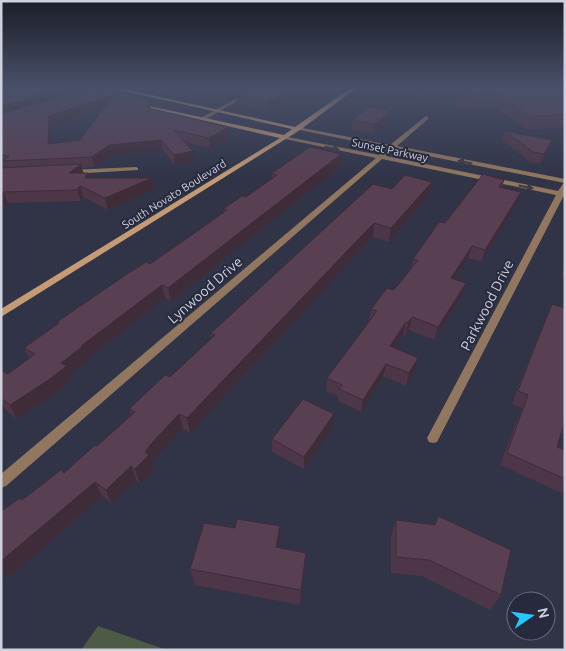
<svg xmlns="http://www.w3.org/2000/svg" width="566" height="651" font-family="Ubuntu,sans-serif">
<rect width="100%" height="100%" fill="#313447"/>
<path fill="#4d5a45" d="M98,626L167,650H81Z"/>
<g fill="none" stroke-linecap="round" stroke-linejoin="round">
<path fill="#91775f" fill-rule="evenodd" d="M107,87H115L91,94L89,93Z
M257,87H263L204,120L199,119Z
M426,116L428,117V119L397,146L565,179V197H563L437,442L433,443L429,442L427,438L556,195L382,159L6,486L1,488V474L376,158L285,139L283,138V136L379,155L387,148L295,129L298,127L390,145ZM393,149L565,183L563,184L558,191L386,156Z
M136,167L138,168V170L70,174L67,172L70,170Z"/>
<path fill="#c59b75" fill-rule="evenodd" d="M106,87H116L295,127L352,87H358L300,130L1,317V309L280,138L138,106L135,104L136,103L284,135L292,129Z"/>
</g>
<path fill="#4d3647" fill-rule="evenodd" d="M1,87H99L96,88L151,109L229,127V137L210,148L185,142L193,151L194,161L175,165L163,150L112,155L95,167L82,168L83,173H88L90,178H152L154,189L108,210L83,197L81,201L8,203L1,208V168H5L4,165H1ZM80,88H82L87,89L80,90ZM104,107L80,140L52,144V126Z
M127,87H311L268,111L236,104V97L226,102L210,99L198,101Z
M409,87H565V127L527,130L493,106L455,109L457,99L425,101Z
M352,120L389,121L373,134L351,129Z
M505,131L548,150L540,164L530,162L502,140Z
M341,154L340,166L171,301L165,298L87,359L88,361L70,374L72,380L54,395L17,419L4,408L1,410V370L8,374L29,358L24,348L58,324L57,322L150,264L224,213L223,209L246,197L272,178V173Z
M504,180L502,188L517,203L482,262L468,258L455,279L466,283L462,295L434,340L409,330L405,336L403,335L394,348L415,370L406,386L383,376L361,412L338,401V396L326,391L327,378L369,321L371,309L394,290L411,269L413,259L445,223Z
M432,182L429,195L389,242L373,237L190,433L183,429L155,458L152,464L154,470L140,483L136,480L112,504L102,496L12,575L10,573L22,500L64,473L97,446L131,415L129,409L170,377L211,339V333L392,189Z
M565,267V277L561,276Z
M552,304L564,308L565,306V434L561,433L557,447L565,450V489L562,493L500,465L522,408L512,404L526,367Z
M333,427L304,469L272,452V439Z
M396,520L501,595L490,610L422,576L391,573V537Z
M280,526V542L279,548L305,569L300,605L195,585L190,569L235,528Z"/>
<path fill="#3e2c39" d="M69,87H79L81,93L1,117V107Z
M237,87H253L235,95L236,97L226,102L225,93Z
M296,87H311L268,111V102Z
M451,87H469L458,97L457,99L425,101L427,89Z
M209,90L210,99L198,101L197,92Z
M113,95L115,103L52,126L51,154L48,144L49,116Z
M149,100L151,109L148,108Z
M391,111L389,121L373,134L375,124Z
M229,127V137L210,148L209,138Z
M161,140L163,150L112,155L95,167L92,157L109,145Z
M552,140L548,150L540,164L544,154Z
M193,151L194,161L175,165L174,155Z
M341,154L340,166L171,301L168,288Z
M81,164L84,175L69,173Z
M88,173L91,183L85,178Z
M152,178L154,189L108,210L105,198Z
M432,182L429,195L389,242L391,228Z
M80,186L83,197L81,201L77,190Z
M3,192L8,203L1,208V193Z
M521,192L517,203L482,262L485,250Z
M374,223L373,237L190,433L187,418Z
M472,246L468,258L448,290L451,278Z
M466,283L462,295L434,340L438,327Z
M162,285L165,298L87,359L88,361L70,374L72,380L54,395L17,419L10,405L61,363L81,346Z
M412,317L409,330L405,336L408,323Z
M406,322L403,335L387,359L390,346Z
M418,358L415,370L406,386L409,373Z
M386,364L383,376L361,412L363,400Z
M1,403L4,408L1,410Z
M179,414L183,429L155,458L152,464L154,470L140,483L135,469L151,444Z
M334,414L333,427L304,469V457Z
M131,466L136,480L112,504L106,490Z
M95,482L102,496L12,575L10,573L1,580V561Z
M280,526V542L276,564V547Z
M306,553L305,569L300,605L301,590Z"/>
<path fill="#593f52" stroke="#3e2c39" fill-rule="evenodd" d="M1,87H69L1,107Z
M91,87L149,100L148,108L229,127L209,138L174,130L193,151L174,155L161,140L109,145L92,157L3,161L9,156L1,155V114ZM113,95L80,140L48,144L49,116Z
M170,87H237L225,93L209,90L197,92Z
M251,87H296L268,102L235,95Z
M425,87H451L427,89Z
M468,87H565V114L531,117L496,94L458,97Z
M369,107L391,111L375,124L352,120Z
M505,131L552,140L544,154L533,152Z
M310,147L341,154L168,288L162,285L81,346L82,347L61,363L67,366L47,381L10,405L1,398V370L8,374L35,354L24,348L59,323L57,322L127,274L146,262L150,264L196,232L227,210L223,209L242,196L246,197L277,175L272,173Z
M81,164L69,173H88L85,178H152L105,198L80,186L77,190L3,192L1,193V168Z
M483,174L504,180L499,187L521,192L485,250L472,246L451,278L466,283L438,327L412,317L408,323L406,322L390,346L418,358L409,373L386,364L363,400L339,389L342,385L327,378L377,311L371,309L387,288L394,290L418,260L413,259L439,222L445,223Z
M405,175L432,182L391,228L374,223L187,418L179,414L151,444L145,452L149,455L135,469L131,466L106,490L95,482L1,561V511L20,498L22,500L61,470L64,473L95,445L97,446L135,412L129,409L165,375L170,377L215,335L211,333L373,184L392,189Z
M552,304L565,308V421L557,447L565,450V479L507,453L528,395L518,391L532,354Z
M303,399L334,414L304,457L272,439Z
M438,516L511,550L501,595L429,560L396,557V520L435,525Z
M237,519L280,526L276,547L306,553L301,590L190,569L204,523L235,528Z"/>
<defs><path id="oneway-solid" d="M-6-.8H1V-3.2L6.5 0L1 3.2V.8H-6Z" transform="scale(1.25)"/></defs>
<g fill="#3c3944">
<use href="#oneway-solid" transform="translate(332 148) rotate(12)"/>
<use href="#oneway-solid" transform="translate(465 162) rotate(-169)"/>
<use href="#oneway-solid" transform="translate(526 187) rotate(11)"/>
</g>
<linearGradient id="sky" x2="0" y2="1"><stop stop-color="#1b1d27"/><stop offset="0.49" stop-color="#485069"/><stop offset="1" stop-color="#485069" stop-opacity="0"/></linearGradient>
<rect width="566" height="178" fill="url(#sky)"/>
<g text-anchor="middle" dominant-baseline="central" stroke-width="4" stroke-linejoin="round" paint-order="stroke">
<g font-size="11" fill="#cfd1de" stroke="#272a3d">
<text transform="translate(390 150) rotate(12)">Sunset Parkway</text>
<text transform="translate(174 194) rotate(-32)">South Novato Boulevard</text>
</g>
<g font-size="14" fill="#cfd1de" stroke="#272a3d">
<text transform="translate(205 290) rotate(-41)">Lynwood Drive</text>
<text transform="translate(487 305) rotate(-63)">Parkwood Drive</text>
</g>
</g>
<rect width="566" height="651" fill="none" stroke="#cfd1de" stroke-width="5"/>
<g transform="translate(531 616) rotate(77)"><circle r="24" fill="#272a3d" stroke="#6a6d7d"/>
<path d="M0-4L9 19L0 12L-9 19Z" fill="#23c9fe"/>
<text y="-8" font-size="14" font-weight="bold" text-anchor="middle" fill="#cfd1de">N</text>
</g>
</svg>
